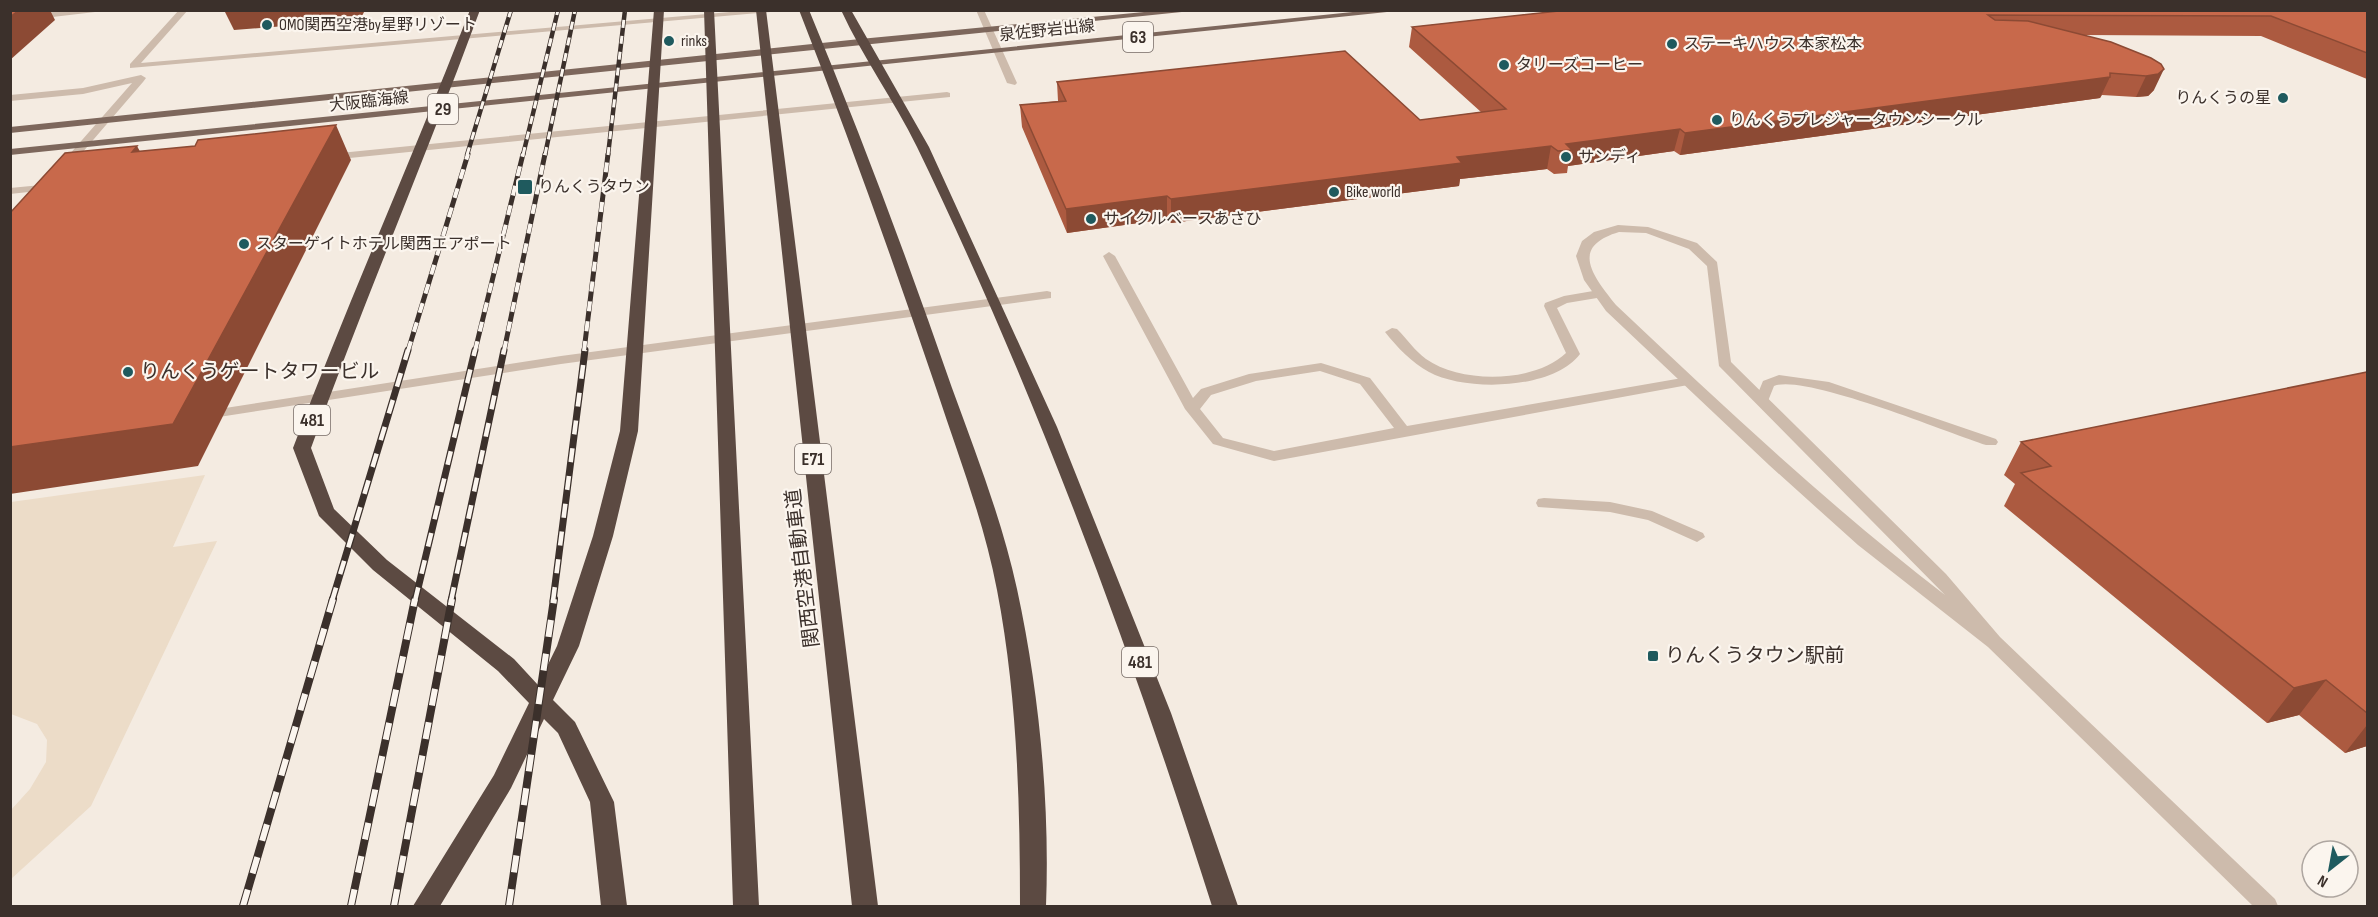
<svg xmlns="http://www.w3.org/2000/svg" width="2378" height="917" font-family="'Sofia Sans Condensed','Noto Sans JP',sans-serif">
<rect width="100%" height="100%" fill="#f4ebe1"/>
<path fill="#ecdcc8" d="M205,475L173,547L217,541L91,806L11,879V810L30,789L46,762L47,740L37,724L11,714V502Z"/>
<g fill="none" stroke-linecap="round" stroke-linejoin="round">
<path fill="#cdbbac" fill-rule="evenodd" d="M1109,252L1115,256L1193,398L1201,389L1249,374L1321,363L1370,378L1407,426L1688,377L1695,381L1688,385L1274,461L1213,444L1185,409L1103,256ZM1320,371L1360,384L1394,428L1274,451L1223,438L1200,409L1211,395L1256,381Z
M1599,290L1605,294L1603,297L1567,303L1557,308L1580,354C1553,390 1466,392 1429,372C1412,363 1397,347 1385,332L1392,328L1397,329C1407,339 1415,351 1426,359C1461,384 1535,383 1566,353L1544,306L1545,303L1564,296Z
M1779,375L1829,382L1996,439L1998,442L1996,445H1986C1949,433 1803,373 1774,386L1768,401H1758L1756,398L1763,381Z
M1544,498L1610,502L1652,511L1703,533L1705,537L1697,542L1648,520L1610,512L1538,507L1536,503L1538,499Z"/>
<path fill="#cdbbac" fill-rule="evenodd" d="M75,10H112L10,22V16Z
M179,10H188L141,63L753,10H793L130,68V64Z
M976,10H984L1017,83L1015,85L1007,83Z
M141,75L146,78L143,82L69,168L65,169L60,166L61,164L132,83L83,94L10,101V95L83,88Z
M947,92L950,93V97L330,160L325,157L330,154Z
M52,184L58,187L56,189L10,194V188Z
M1618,225L1648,227L1697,243L1717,262L1731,362L1946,574L2000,637L2275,899L2278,906H2253L1988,647L1858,545L1769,465L1606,311L1584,280L1576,256L1582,241L1594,232ZM1619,232L1646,233L1689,249L1707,266L1719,366L1945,595C1828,505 1723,406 1616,305C1593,276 1569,247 1619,232Z
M1047,291L1051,292V298L561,364L206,419L199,415L206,411L561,356Z"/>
<path fill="#7d675c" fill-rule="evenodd" d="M1165,10H1201L10,133V127L860,39Z
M1372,10H1406L10,155V149Z"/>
<path fill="#5c4a42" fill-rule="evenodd" d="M470,10H480C426,157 364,301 311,448L334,509L387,560L514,659L538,685L557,646L593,536L620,431L654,10H664L638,431L613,536L579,646L553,700L575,722L614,802L627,906H601L590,802L558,733L544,719L511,788L440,906H413L494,775L529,703L498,671L373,570L319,516L293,448C348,301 413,157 470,10Z
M704,10H714L759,906H733Z
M756,10H766L878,906H852Z
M799,10H809C861,135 908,261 952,388C976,454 1002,520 1017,589C1039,691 1050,802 1046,906H1020C1020,800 1017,694 997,590C984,521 958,455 936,388C893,261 848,135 799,10Z
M841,10H851L929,147L1057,427L1171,713L1238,906H1212C1130,647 1035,391 917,147C894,100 863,58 841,10Z"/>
<defs>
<path id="rail-far3" d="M467,155L511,10
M523,155L558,10
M545,155L575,10
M608,155L625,10"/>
<path id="rail-far2" d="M408,351L468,154
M475,351L523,154
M504,351L545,154
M584,351L608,154"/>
<path id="rail-far1" d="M332,601L408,350
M415,601L475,350
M451,601L504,350
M553,601L585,350"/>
<path id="rail" d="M243,906L333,599
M351,906L415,599
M394,906L452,599
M509,906L554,599"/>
</defs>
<use href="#rail-far3" stroke="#3b302b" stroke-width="4.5"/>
<use href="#rail-far2" stroke="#3b302b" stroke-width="5"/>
<use href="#rail-far1" stroke="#3b302b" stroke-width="7"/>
<use href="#rail" stroke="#3b302b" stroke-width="8"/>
<use href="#rail-far3" stroke="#fbf5ee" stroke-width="3" stroke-dasharray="8" stroke-linecap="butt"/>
<use href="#rail-far2" stroke="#fbf5ee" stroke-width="4" stroke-dasharray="10" stroke-linecap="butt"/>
<use href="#rail-far1" stroke="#fbf5ee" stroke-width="4.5" stroke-dasharray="14" stroke-linecap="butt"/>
<use href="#rail" stroke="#fbf5ee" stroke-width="6" stroke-dasharray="17" stroke-linecap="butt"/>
</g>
<path fill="#ac5a40" d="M1568,10H2367V79L2261,36L2084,35L2151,58L2154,90L2148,96L2136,97L2102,95L2100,98L1680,155L1674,151L1568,166L1567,173L1554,174L1547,169L1460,179L1459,186L1171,223L1167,219L1067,233L1022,127L1020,105L1058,101L1057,82L1420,120L1481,112L1409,47L1412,27Z
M2367,372V746L2345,753L2299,715L2267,723L2004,506L2015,484L2004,475L2021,442Z"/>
<path fill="#8c4a34" d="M19,10H50L55,20L10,60V17Z
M224,10H365L360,20L234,30Z
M2164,69L2154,90L2148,96L2136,97L2146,76Z
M2110,77L2100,98L1680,155L1685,133Z
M336,125L351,160L198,466L10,494V447Z
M1680,129L1674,151L1568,166L1572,150L1566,144Z
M137,146L156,181L132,152Z
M1551,146L1547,169L1460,179L1459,186L1171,223V199L1457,157Z
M1167,196V219L1067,233L1066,209Z
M2326,680L2299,715L2267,723L2294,688Z
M2367,725V746L2345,753Z"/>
<path fill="#c8694b" stroke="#8c4a34" stroke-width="1.5" d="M10,10H19L10,17Z
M1568,10H2367V53L2271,16L1988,15L1995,20L2028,21L2111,42L2151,58L2161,64L2164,69L2158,74L2146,76L2110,73V77L1685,133L1680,129L1566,144L1572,150L1558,151L1551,146L1457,157L1462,163L1171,199L1167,196L1066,209L1020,105L1066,101L1057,82L1345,51L1420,120L1506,109L1412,27Z
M336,125L173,424L10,447V213L65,153L137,146L132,152L195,146L198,140Z
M2367,372V713L2326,680L2294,688L2021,473L2051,466L2021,442Z"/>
<g fill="#1f5a5e" stroke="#fbf5ee" stroke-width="2">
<circle cx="267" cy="25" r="6"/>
<circle cx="669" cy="41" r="6"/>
<circle cx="1672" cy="44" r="6"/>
<circle cx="1504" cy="65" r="6"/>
<circle cx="2283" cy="98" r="6"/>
<circle cx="1717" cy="120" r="6"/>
<circle cx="1566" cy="157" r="6"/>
<rect x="517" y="179" width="16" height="16" rx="3"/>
<circle cx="1334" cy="192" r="6"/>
<circle cx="1091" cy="219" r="6"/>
<circle cx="244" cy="244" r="6"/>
<circle cx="128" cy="372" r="6"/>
<rect x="1647" y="650" width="12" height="12" rx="3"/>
</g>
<g text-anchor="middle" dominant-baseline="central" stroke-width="4.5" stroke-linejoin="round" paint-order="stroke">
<g font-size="16" fill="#3b302b" stroke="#fbf5ee" text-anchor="start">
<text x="279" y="25">OMO関西空港by星野リゾート</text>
<text x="681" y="41">rinks</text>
<text x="1684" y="44">ステーキハウス 本家松本</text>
<text x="1516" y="65">タリーズコーヒー</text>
<text x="2271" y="98" text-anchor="end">りんくうの星</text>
<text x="1729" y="120">りんくうプレジャータウンシークル</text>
<text x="1578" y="157">サンディ</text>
<text x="538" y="187">りんくうタウン</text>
<text x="1346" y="192">Bike world</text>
<text x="1103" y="219">サイクルベースあさひ</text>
<text x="256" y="244">スターゲイトホテル関西エアポート</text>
</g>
<g font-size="16" fill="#3b302b" stroke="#fbf5ee">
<text transform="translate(1047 31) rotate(-6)">泉佐野岩出線</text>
<text transform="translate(369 102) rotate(-6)">大阪臨海線</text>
</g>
<g fill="#fbf5ee" stroke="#756b66" stroke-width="1.5">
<rect x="1123" y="22" width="30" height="30" rx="4.5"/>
<rect x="428" y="94" width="30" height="30" rx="4.5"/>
<rect x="294" y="405" width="36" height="30" rx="4.5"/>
<rect x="795" y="444" width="36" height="30" rx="4.5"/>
<rect x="1122" y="647" width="36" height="30" rx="4.5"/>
</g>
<g font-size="18" font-weight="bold" fill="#3b302b">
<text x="1138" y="37">63</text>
<text x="443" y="109">29</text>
<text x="312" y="420">481</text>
<text x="813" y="459">E71</text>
<text x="1140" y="662">481</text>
</g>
<g font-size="20" fill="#3b302b" stroke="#fbf5ee" text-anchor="start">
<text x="140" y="372">りんくうゲートタワービル</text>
<text x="1665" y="656">りんくうタウン駅前</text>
</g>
<g font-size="20" fill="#3b302b" stroke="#fbf5ee">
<text transform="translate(803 568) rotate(-97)">関西空港自動車道</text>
</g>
</g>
<rect width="2378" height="917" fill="none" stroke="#3b302b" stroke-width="24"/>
<g transform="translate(2330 869) rotate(211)"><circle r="28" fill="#fbf5ee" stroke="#aea6a0" stroke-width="1.5"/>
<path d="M0-4.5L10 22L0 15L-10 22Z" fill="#1f5a5e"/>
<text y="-9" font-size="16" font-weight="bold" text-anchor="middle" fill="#3b302b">N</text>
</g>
</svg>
